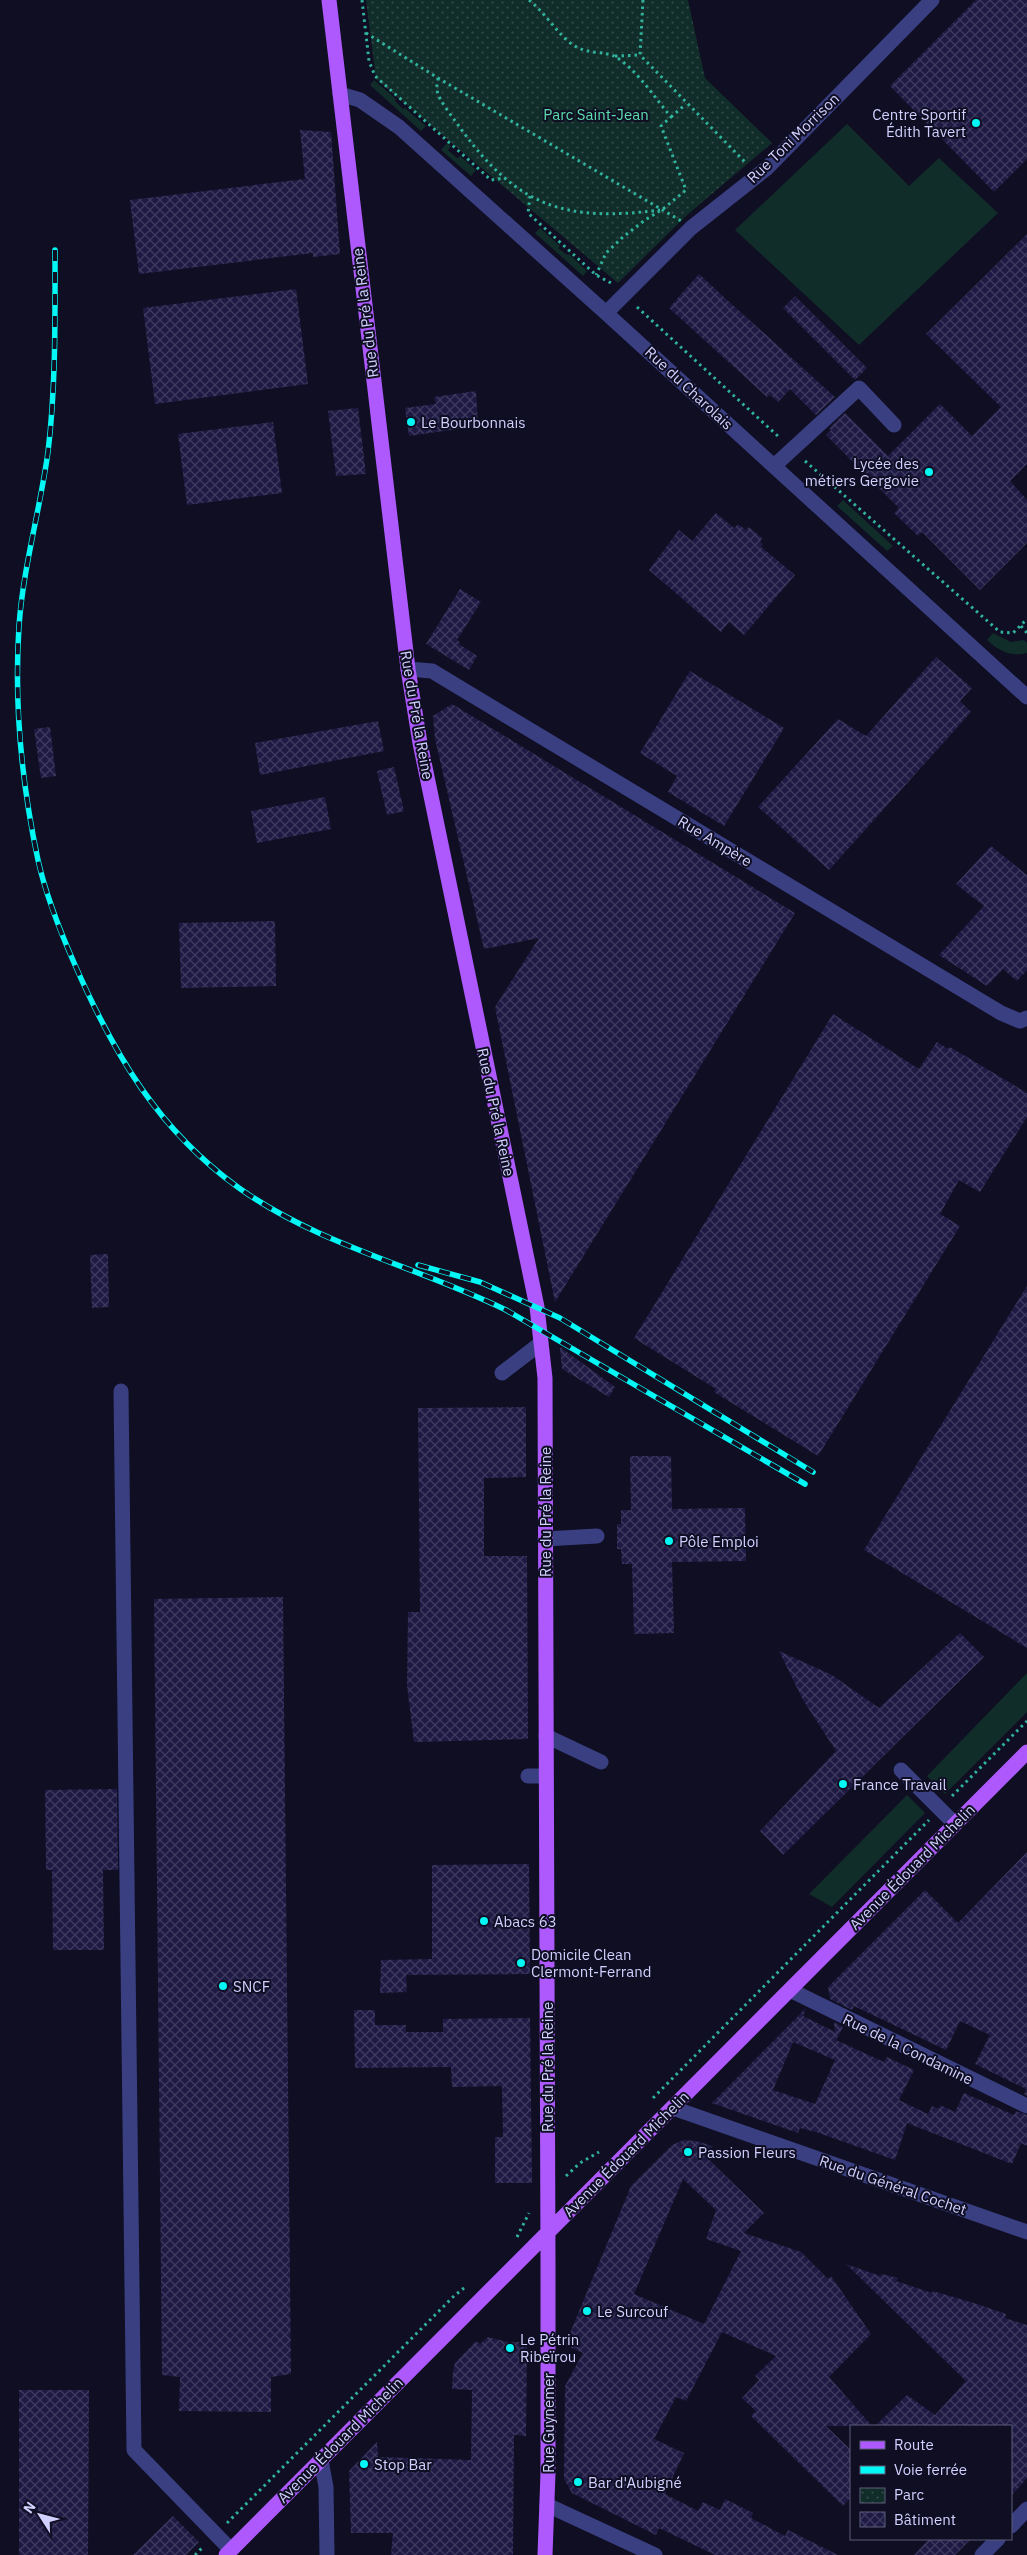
<svg xmlns="http://www.w3.org/2000/svg" width="1027" height="2555" font-family="'IBM Plex Sans',sans-serif">
<defs>
<pattern id="park-dots" width="8" height="8" patternUnits="userSpaceOnUse" patternTransform="scale(1.25)"><rect width="8" height="8" fill="#112d29"/><path d="M2 2h.1M6 6h.1" fill="none" stroke="#334a49" stroke-width="1.8" stroke-linecap="round"/></pattern>
<pattern id="building-cross-hatch" width="8" height="8" patternUnits="userSpaceOnUse" patternTransform="scale(1.25)"><rect width="8" height="8" fill="#1e1a44"/><path d="M0 0l8 8M0 8l8-8" fill="none" stroke="#3e3a60"/></pattern>
</defs>
<rect width="100%" height="100%" fill="#0f0e23"/>
<path fill="#112d29" d="M374,80L396,99L395,101L403,109L405,108L426,126L421,131L370,85Z
M847,124L909,186L939,158L998,213L859,345L735,230Z
M447,143L451,146L448,150L457,158L460,156L476,170L471,176L441,150Z
M540,228L560,246L558,248L567,255L569,254L587,271L583,276L535,233Z
M843,500L893,546L887,551L837,506Z
M993,633L1011,642L1024,640L1027,643V653C1010,657 999,651 987,640Z
M1027,1673V1712L945,1794L927,1776Z
M907,1795L925,1813L832,1907L809,1894Z"/>
<path fill="url(#park-dots)" d="M366,0H688L705,78L772,143L687,215L618,283L376,79Z"/>
<path fill="url(#building-cross-hatch)" fill-rule="evenodd" d="M976,0H1027V159L994,192L890,86Z
M300,130L331,132L340,254L313,257V253L139,274L130,200L305,179Z
M1027,234V464L1010,481L1027,500V543L980,590L922,532L918,536L894,513L899,508L826,435L831,430L829,428L845,413L888,456L940,404L972,436L1001,407L926,334Z
M699,274L726,299L835,397L816,415L790,389L778,402L770,395L767,397L669,308Z
M296,289L308,384L155,404L143,308Z
M795,296L867,368L855,380L783,308Z
M476,391L478,426L409,436L405,408L436,404L434,397Z
M358,408L366,474L336,476L328,411Z
M273,422L282,493L187,505L178,434Z
M716,513L734,528L738,524L746,530L749,527L762,538L760,542L763,544L761,547L795,575L744,635L729,622L721,632L649,570L679,530L692,541Z
M460,589L481,602L457,640L460,642L459,644L477,656L469,670L426,644Z
M936,657L972,688L960,701L971,712L829,870L758,807L838,719L866,736Z
M690,671L784,728L724,826L668,792L677,776L640,753Z
M452,704L795,913L555,1302L495,1007L539,938L484,949L435,739L433,716Z
M378,721L384,751L260,775L255,743Z
M50,727L56,776L41,778L34,729Z
M394,767L404,811L387,815L377,771Z
M325,797L331,829L257,843L251,811Z
M991,846L1027,875V970L1017,981L1003,969L987,986L939,955L984,906L956,884Z
M275,921L276,986L181,988L179,923Z
M833,1014L919,1069L937,1042L948,1049L950,1047L1027,1093V1117L980,1192L959,1180L940,1214L960,1226L818,1456L714,1392L716,1389L634,1338Z
M108,1254L109,1307L92,1308L90,1255Z
M1027,1286V1648L864,1550Z
M560,1347L615,1387L609,1397L562,1369Z
M526,1407V1477L484,1478V1556H527L528,1739L414,1742L407,1686L408,1612H420L418,1408Z
M630,1456H671L672,1509L745,1508L746,1561L672,1562L674,1633L634,1634L632,1564H622L621,1549H617V1524H621V1510H631Z
M283,1597L291,2374L271,2377V2412L179,2411L180,2377L162,2375L154,1599Z
M960,1633L984,1657L783,1855L760,1831L836,1751L803,1700L779,1651L832,1675L879,1708Z
M117,1789L118,1870H103L104,1950H53L52,1870H46L45,1790Z
M1027,1852V2096L1024,2094L1026,2089L975,2064L990,2035L960,2021L946,2050L854,2006L852,2010L830,1999L828,1987L925,1890L958,1923Z
M529,1864L530,1974L406,1975L407,1992L380,1993L381,1960L432,1959V1865Z
M806,2008L803,2016L835,2032L834,2022L843,2027L836,2040L884,2062L887,2057L914,2070L899,2100L928,2114L932,2106L939,2109L940,2105L955,2112L964,2093L1014,2115L1016,2111L1027,2115V2146L1021,2143L1012,2164L907,2123L895,2160L816,2132L800,2128L798,2133L712,2103ZM793,2042L835,2060L815,2104L773,2090Z
M354,2010H375V2025H406V2032H443V2019L530,2018L532,2183H495V2137H503L502,2086L452,2087L451,2067L355,2068Z
M684,2140L696,2141L713,2146L704,2155L764,2213L744,2233L801,2252L828,2279L831,2276L871,2334L829,2377L872,2426H826L851,2450V2497L843,2506L751,2416L756,2411L742,2398L759,2380L755,2376L776,2356L722,2332L686,2401L676,2397L654,2439L684,2453L665,2494L698,2511L703,2502L720,2510L725,2499L753,2513L751,2518L785,2536L788,2530L838,2555H715L659,2528L656,2535L572,2493L564,2479L565,2386L583,2353L565,2345L631,2186L672,2145ZM683,2179L716,2210L706,2239L741,2251L704,2324L634,2294Z
M846,2264L880,2276L882,2274L898,2278L896,2281L932,2293L933,2291L977,2304L1006,2314L1005,2318L1027,2325V2478L1011,2496V2426H875L907,2395L935,2415L966,2381Z
M488,2337L507,2342H527L526,2436L514,2435L513,2555H391L393,2533H351L349,2471L377,2442L378,2457L471,2460L472,2390L452,2389L453,2371L455,2363L476,2341L480,2344Z
M19,2390H89L88,2555H19Z
M173,2516L199,2542L186,2555H133Z
M929,2539H971L955,2555H914Z"/>
<g fill="none" stroke-linecap="round" stroke-linejoin="round">
<path stroke="#30b39d" stroke-width="3" stroke-dasharray="2.5 4" stroke-linecap="butt" d="M362,0L369,61L375,76L491,180L505,178
M529,0C545,13 554,29 569,42C586,56 604,50 616,57C638,71 655,98 671,117L661,126L686,190L663,209L645,220L623,237L606,253L596,275
M643,0L640,55L746,163
M615,56L640,55
M438,78C438,82 436,87 437,90C438,100 455,120 461,129C518,208 567,222 660,210
M671,117L686,104
M530,196L528,213L596,275L611,283
M637,307L780,438
M805,461L1000,632L1013,633L1027,619
M1021,626L1027,633
M952,1796L1027,1721
M653,2098L929,1820
M566,2176L580,2163L599,2152
M517,2237L529,2213
M227,2523L454,2296L464,2288
M195,2555L203,2547"/>
<path stroke="#3a3f81" stroke-width="15" d="M340,94L360,100L399,127L606,313L1027,697
M606,313L691,228L767,168L932,0
M774,466L859,388L894,425
M408,669L432,671L1001,1013L1020,1021L1027,1018
M502,1373L541,1343
M121,1391L134,2450L231,2550
M545,1539L597,1536
M546,1736L601,1762
M901,1770L955,1824
M528,1776H546
M790,1990L1027,2106
M673,2108L1027,2232
M321,2460L326,2487L327,2555
M547,2505L655,2555
M1011,2526L1027,2509
M982,2555L998,2539"/>
<path stroke="#ad59fd" stroke-width="15" d="M329,0L408,669L420,743L537,1307L545,1378L548,2261V2473L545,2555
M226,2555L1027,1752"/>
<defs>
<path id="rail" d="M55,250C55,318 56,385 48,452C40,510 23,568 19,626C14,703 22,785 38,860C46,896 60,931 75,965C114,1054 158,1130 239,1188C319,1245 418,1267 506,1310L805,1484
M418,1265L480,1282L560,1318L813,1472"/>
</defs>
<use href="#rail" stroke="#03f8f5" stroke-width="5.5"/>
<use href="#rail" stroke="#0f0e23" stroke-width="4" stroke-dasharray="11" stroke-linecap="butt"/>
<path stroke="#30b39d" stroke-width="3" stroke-dasharray="2.5 4" stroke-linecap="butt" d="M366,33L438,78L683,222"/>
</g>
<g fill="#03f8f5" stroke="#0f0e23" stroke-width="2">
<circle cx="976" cy="123" r="5"/>
<circle cx="411" cy="422" r="5"/>
<circle cx="929" cy="472" r="5"/>
<circle cx="669" cy="1541" r="5"/>
<circle cx="843" cy="1784" r="5"/>
<circle cx="484" cy="1921" r="5"/>
<circle cx="521" cy="1963" r="5"/>
<circle cx="223" cy="1986" r="5"/>
<circle cx="688" cy="2152" r="5"/>
<circle cx="587" cy="2311" r="5"/>
<circle cx="510" cy="2348" r="5"/>
<circle cx="364" cy="2464" r="5"/>
<circle cx="578" cy="2482" r="5"/>
</g>
<g text-anchor="middle" dominant-baseline="central" stroke-width="4" stroke-linejoin="round" paint-order="stroke">
<g font-size="15" fill="#5ddeaf" stroke="#0f0e23">
<text x="596" y="114">Parc Saint-Jean</text>
</g>
<g font-size="15" fill="#d1d0fe" stroke="#0f0e23" text-anchor="start">
<text x="966" y="114" text-anchor="end">Centre Sportif<tspan x="966" dy="17">Édith Tavert</tspan></text>
<text x="421" y="422">Le Bourbonnais</text>
<text x="919" y="463" text-anchor="end">Lycée des<tspan x="919" dy="17">métiers Gergovie</tspan></text>
<text x="679" y="1541">Pôle Emploi</text>
<text x="853" y="1784">France Travail</text>
<text x="494" y="1921">Abacs 63</text>
<text x="531" y="1954">Domicile Clean<tspan x="531" dy="17">Clermont-Ferrand</tspan></text>
<text x="233" y="1986">SNCF</text>
<text x="698" y="2152">Passion Fleurs</text>
<text x="597" y="2311">Le Surcouf</text>
<text x="520" y="2339">Le Pétrin<tspan x="520" dy="17">Ribeïrou</tspan></text>
<text x="374" y="2464">Stop Bar</text>
<text x="588" y="2482">Bar d'Aubigné</text>
</g>
<g font-size="15" fill="#d1d0fe" stroke="#0f0e23">
<text transform="translate(793 138) rotate(-44)">Rue Toni Morrison</text>
<text transform="translate(365 313) rotate(-97)">Rue du Pré la Reine</text>
<text transform="translate(689 388) rotate(43)">Rue du Charolais</text>
<text transform="translate(417 715) rotate(80)">Rue du Pré la Reine</text>
<text transform="translate(715 841) rotate(31)">Rue Ampère</text>
<text transform="translate(496 1112) rotate(78)">Rue du Pré la Reine</text>
<text transform="translate(545 1512) rotate(-90)">Rue du Pré la Reine</text>
<text transform="translate(912 1867) rotate(-45)">Avenue Édouard Michelin</text>
<text transform="translate(908 2049) rotate(26)">Rue de la Condamine</text>
<text transform="translate(547 2067) rotate(-90)">Rue du Pré la Reine</text>
<text transform="translate(626 2154) rotate(-45)">Avenue Édouard Michelin</text>
<text transform="translate(893 2185) rotate(19)">Rue du Général Cochet</text>
<text transform="translate(548 2423) rotate(-90)">Rue Guynemer</text>
<text transform="translate(340 2440) rotate(-45)">Avenue Édouard Michelin</text>
</g>
</g>
<rect x="850" y="2425" width="162" height="115" fill="#0f0e23" stroke="#5d5c7b"/>
<rect x="860" y="2441" width="25" height="8" fill="#ad59fd" stroke="#5d5c7b"/>
<text x="894" y="2450" font-size="15" fill="#d1d0fe">Route</text>
<rect x="860" y="2466" width="25" height="8" fill="#03f8f5" stroke="#5d5c7b"/>
<text x="894" y="2475" font-size="15" fill="#d1d0fe">Voie ferrée</text>
<rect x="860" y="2488" width="25" height="15" fill="url(#park-dots)" stroke="#5d5c7b"/>
<text x="894" y="2500" font-size="15" fill="#d1d0fe">Parc</text>
<rect x="860" y="2512" width="25" height="15" fill="url(#building-cross-hatch)" stroke="#5d5c7b"/>
<text x="894" y="2525" font-size="15" fill="#d1d0fe">Bâtiment</text>
<g transform="translate(40 2515) rotate(306)" stroke="#0f0e23" stroke-width="4" paint-order="stroke">
<path d="M0-4L9 19L0 12L-9 19Z" fill="#d1d0fe"/>
<text y="-8" font-size="14" font-weight="bold" text-anchor="middle" fill="#d1d0fe">N</text>
</g>
</svg>
